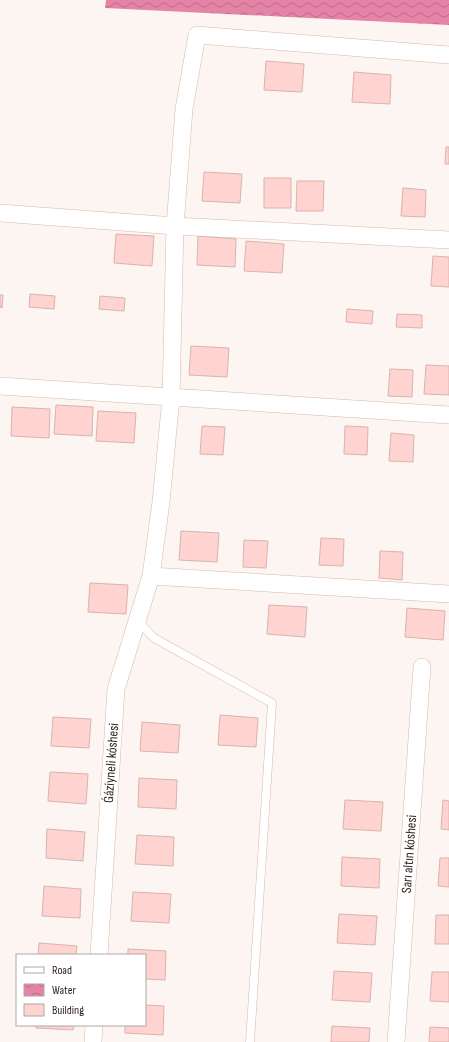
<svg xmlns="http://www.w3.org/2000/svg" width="449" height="1042" font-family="'Sofia Sans Condensed',sans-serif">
<defs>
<pattern id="water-waves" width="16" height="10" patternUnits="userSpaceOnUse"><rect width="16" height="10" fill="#e584a7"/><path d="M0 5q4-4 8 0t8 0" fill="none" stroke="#ba6c87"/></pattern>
</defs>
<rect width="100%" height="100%" fill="#fcf5f1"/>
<path fill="url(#water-waves)" d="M106,0H449V25L105,8Z"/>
<path fill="#ffd3cf" stroke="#dab3af" d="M266,61L304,64L302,92L264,90Z
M354,72L391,75L390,104L352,102Z
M446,147H449V164H445Z
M204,172L242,174L240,203L202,201Z
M264,178H291V208H264Z
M297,181H324L323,211H296Z
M403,188L426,190L425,217L401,216Z
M116,234L154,236L152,266L114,263Z
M198,236L236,239L235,267L197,265Z
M246,241L284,244L282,273L244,271Z
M433,256L449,257V287L431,286Z
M30,294L55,296L54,309L29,307Z
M0,295H3L2,308L0,307Z
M100,296L125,298L124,311L99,309Z
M347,309L373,311L372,324L346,322Z
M397,314L422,315V328L396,327Z
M191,346L229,348L227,377L189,375Z
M426,365L449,366V395L424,394Z
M390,369L413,370L412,397L388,396Z
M56,405L93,407L92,436L54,434Z
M12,407L50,409L49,438L11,436Z
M98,411L136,413L134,443L96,441Z
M202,426L225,427L223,455L200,454Z
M345,426L368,427L367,455L344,454Z
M391,433L414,435L413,462L389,461Z
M181,531L219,533L217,562L179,560Z
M321,538L344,539L343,566L319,565Z
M244,540L268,541L266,568L243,567Z
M380,551L403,552L402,580L379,578Z
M90,583L128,585L126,614L88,612Z
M269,605L307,607L305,637L267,634Z
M407,608L445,611L443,640L405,637Z
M220,715L258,718L256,747L218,745Z
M53,717L91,719L89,748L51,746Z
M142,722L180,725L178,753L140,751Z
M50,772L88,774L86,804L48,801Z
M139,778L177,780L176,809L138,807Z
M345,800L383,802L381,831L343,829Z
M443,800L449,801V830L441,829Z
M47,829L85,832L83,861L46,858Z
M137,835L174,837L173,866L135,864Z
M342,857L380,859L379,888L341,886Z
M440,858H449V887L438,886Z
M44,886L81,889L80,918L42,916Z
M133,892L171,894L169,923L131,921Z
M339,914L377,916L375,945L337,943Z
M436,915H449V944H435Z
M39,943L77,946L76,955H38Z
M128,949L166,951L165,980L145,979V955H128Z
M334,971L372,973L370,1002L332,1000Z
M432,972H449V1002L430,1001Z
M145,1005L164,1006L163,1035L125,1033V1025H145Z
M36,1025H74L73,1030L36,1028Z
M332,1026L370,1028L369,1042H331Z
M430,1027L449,1028V1042H429Z"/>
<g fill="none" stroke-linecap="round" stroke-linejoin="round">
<defs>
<path id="service" d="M137,620L154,638L272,703L250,1042"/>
<path id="minor" d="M0,213L175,226L449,240
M0,386L449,415
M151,576L449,594
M99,955L116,689L151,576L161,502L171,398L175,226L184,109L197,35L449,55
M93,1042L94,1025
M396,1042L422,667"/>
</defs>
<use href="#service" stroke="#d9b8a6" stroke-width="9"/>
<use href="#minor" stroke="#d9b8a6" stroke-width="18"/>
<use href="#service" stroke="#fff" stroke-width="8"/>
<use href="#minor" stroke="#fff" stroke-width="17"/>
</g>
<g text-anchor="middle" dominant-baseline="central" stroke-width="4" stroke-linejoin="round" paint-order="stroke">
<g font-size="14" fill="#33261f" stroke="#fff">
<text transform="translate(111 763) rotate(-86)">Ǵáziyneli kóshesi</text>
<text transform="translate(409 854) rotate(-86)">Sarı altın kóshesi</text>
</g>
</g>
<rect x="16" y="954" width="130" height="72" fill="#ffffff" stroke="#ada8a5"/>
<rect x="24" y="967" width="20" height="6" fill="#ffffff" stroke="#ada8a5"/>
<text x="52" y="974" font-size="12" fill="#33261f">Road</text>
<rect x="24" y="984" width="20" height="12" fill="url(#water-waves)" stroke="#ada8a5"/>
<text x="52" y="994" font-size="12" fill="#33261f">Water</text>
<rect x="24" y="1004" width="20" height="12" fill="#ffd3cf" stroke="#ada8a5"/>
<text x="52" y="1014" font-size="12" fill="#33261f">Building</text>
</svg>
